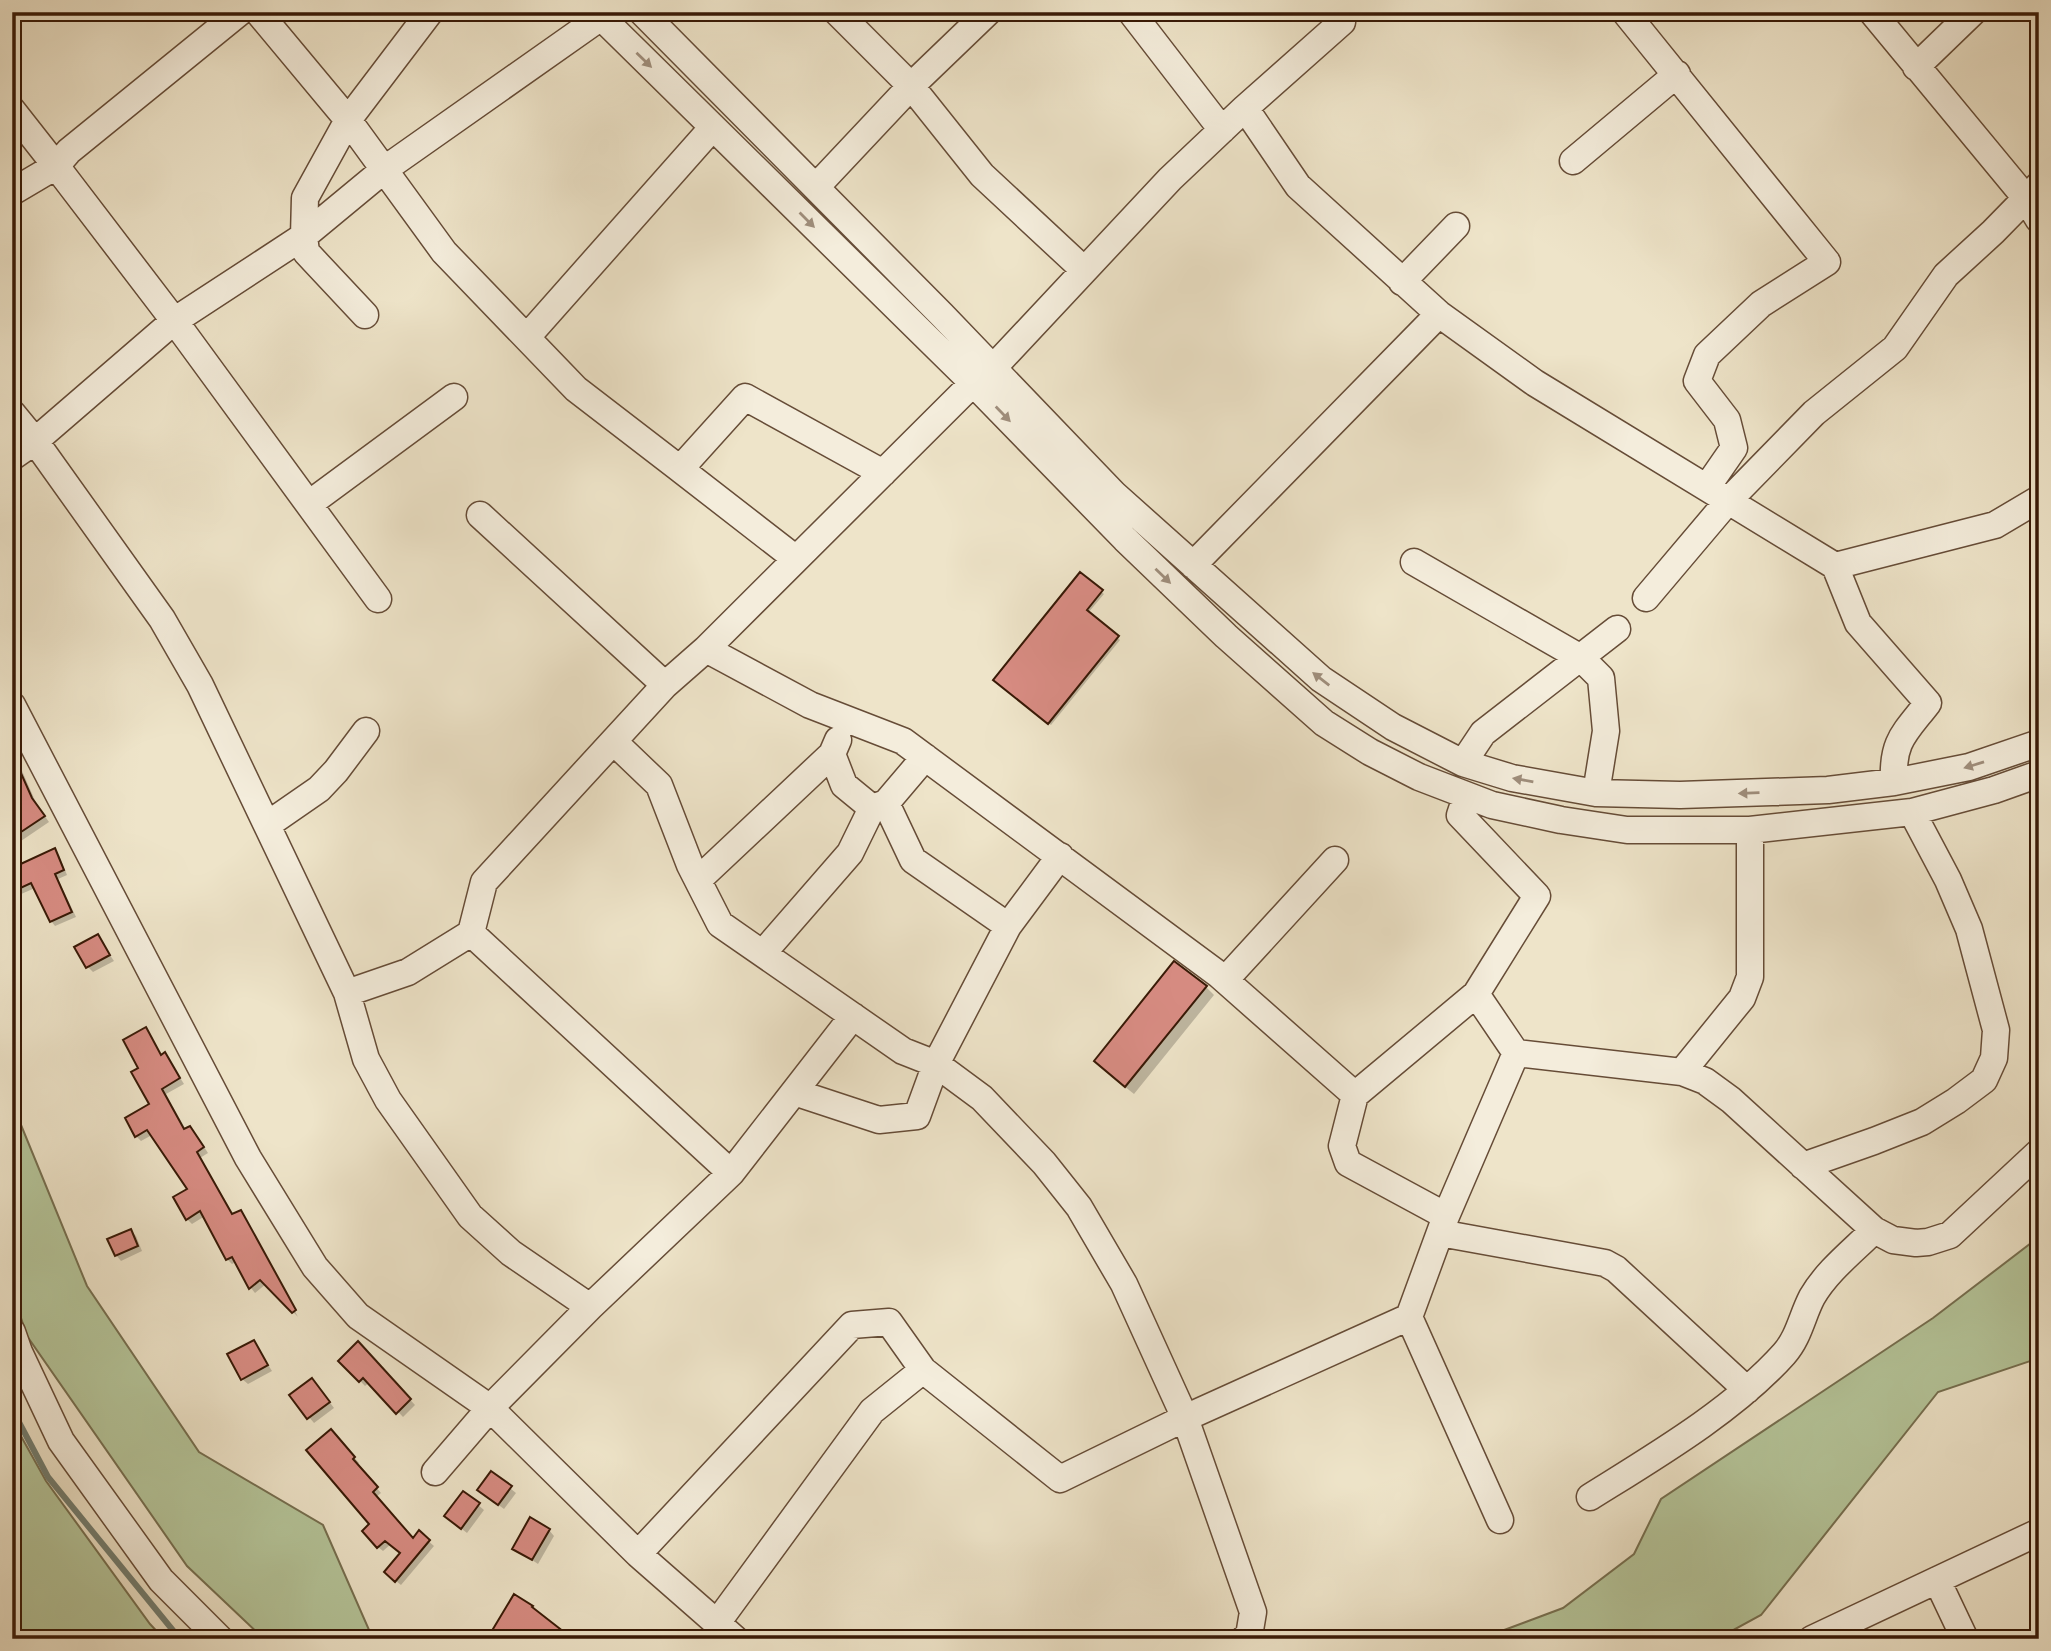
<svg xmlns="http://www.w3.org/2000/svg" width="2051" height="1651" font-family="'IM FELL Double Pica',serif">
<rect width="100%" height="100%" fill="#eee4c9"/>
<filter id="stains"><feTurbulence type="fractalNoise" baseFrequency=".00286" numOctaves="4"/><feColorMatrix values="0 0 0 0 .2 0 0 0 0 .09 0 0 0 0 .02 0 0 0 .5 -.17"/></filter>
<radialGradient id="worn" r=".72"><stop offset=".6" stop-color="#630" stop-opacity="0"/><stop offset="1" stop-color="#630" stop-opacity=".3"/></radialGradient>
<path fill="#b5c59a" stroke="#766f50" stroke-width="2" d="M12,1103L87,1286L199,1452L323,1525L373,1639H264L187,1566L27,1336L12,1291Z
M2039,1237V1358L1938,1392L1761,1615L1717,1639H1480L1563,1608L1634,1554L1661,1499L1933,1318Z
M12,1420L46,1481L150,1624L164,1639H12Z"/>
<path fill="#0003" d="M1080,575L1104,594L1088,613L1120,640L1051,725L995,680Z
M14,759L19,764L37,805L49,822L21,841L16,836Z
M55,850L59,855L67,875L58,879L76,917L55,926L51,921L35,888L19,895L14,891Z
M97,936L114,961L93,972L88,967Z
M1206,987L1214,995L1134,1094L1104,1070Z
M145,1030L162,1056L164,1055L169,1060L184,1084L166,1094L186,1130L195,1133L208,1153L200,1158L234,1215L240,1212L245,1217L298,1317L266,1284L255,1293L251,1288L236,1262L232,1264L227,1259L205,1216L192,1224L187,1219L189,1190L152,1135L141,1141L136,1136L152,1105L141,1069Z
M131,1231L136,1236L142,1251L121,1261L116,1255Z
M254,1342L272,1371L248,1384L242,1379Z
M358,1344L415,1405L403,1417L370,1382L365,1386L341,1361Z
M317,1385L334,1408L314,1423L291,1396Z
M336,1436L359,1463L357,1465L381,1493L376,1497L413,1540L419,1533L434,1546L401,1585L391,1577L402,1553L391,1544L383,1551L378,1547Z
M491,1473L516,1493L504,1509L485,1495Z
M464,1493L484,1510L467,1533L452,1521Z
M549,1530L554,1536L538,1564L514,1548Z"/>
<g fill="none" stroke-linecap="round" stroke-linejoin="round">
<path stroke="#727d70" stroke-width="6" d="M12,1409L48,1477L180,1639"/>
</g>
<path fill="#d88c83" stroke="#381906" stroke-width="2" d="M1080,572L1103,590L1087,610L1119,636L1048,724L993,680Z
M12,753L32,798L45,816L12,838Z
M55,848L64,870L55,874L72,912L50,922L31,883L12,892V868Z
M98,934L110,955L86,968L74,947Z
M1174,961L1207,986L1125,1087L1094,1061Z
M146,1027L161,1055L165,1052L180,1078L162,1089L184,1129L190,1126L204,1147L197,1152L232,1214L241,1210L296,1310L292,1313L260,1280L249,1289L232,1257L226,1260L200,1211L186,1220L173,1197L187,1189L147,1130L135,1137L125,1118L149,1104L131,1072L138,1068L123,1040Z
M131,1229L138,1246L115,1256L107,1239Z
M254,1340L268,1365L241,1380L227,1354Z
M358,1341L411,1399L396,1414L363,1378L359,1382L338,1361Z
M312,1378L330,1402L307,1419L289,1395Z
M331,1429L355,1457L353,1459L378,1487L373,1492L413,1538L419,1530L430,1540L395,1582L384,1572L400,1553L385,1541L377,1548L362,1531L369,1524L306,1450Z
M491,1471L512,1486L498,1505L477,1490Z
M463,1491L480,1503L461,1529L444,1516Z
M530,1517L550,1529L532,1560L512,1549Z
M514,1594L533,1606L532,1607L573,1639H487Z"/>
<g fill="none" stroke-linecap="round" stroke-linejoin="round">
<defs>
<path id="minor" d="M240,12L69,151L56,166L179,327L378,599
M258,12L348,120L444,252L576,389L680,469
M596,12L973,383L1125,539L1226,636L1324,723L1370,752L1419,777L1492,805L1561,820L1627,830H1750L1912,812L1994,790L2039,774
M642,12L942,315L1114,494L1321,679L1393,727L1463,763L1512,778L1596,793L1680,795L1828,790L1894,782L1969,767L2039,743
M837,12L911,86L988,12
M1131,12L1222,130
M1625,12L1827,262L1761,304L1707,355L1697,381L1727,420L1734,448L1707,487
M1872,12L2025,197L2039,220
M1916,67L1973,12
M1245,108L1342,22L1334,12
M12,110L56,166L12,192
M1573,161L1677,74
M816,187L911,86L982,175L1084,270
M1402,282L1456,226
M365,315L306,252L304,236L305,198L348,120L430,12
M527,337L713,127
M12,413L35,441L162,619L200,685L347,993L366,1059L388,1100L470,1216L511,1253L590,1307
M12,457L35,441L174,321L304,236L385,169L608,12
M309,504L454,397
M480,515L665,685
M796,559L680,469L745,397L883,473
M1414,562L1581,658L1601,678L1606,731L1596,793
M1193,565L1439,314
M1646,598L1728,501L1814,413L1895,348L1946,275L1993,232L2039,185
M706,649L973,383L993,368L1170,179L1245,108L1298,186L1439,314L1535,383L1835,566
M12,705L248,1158L315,1267L358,1316L490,1408L638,1554L735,1639
M838,740L832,754L844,785L872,808L886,803L925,757
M614,742L659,785L690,865L720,924L903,1051L936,1064L982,1098L1044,1163L1079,1207L1124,1284L1185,1418L1253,1612L1249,1636L1244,1639
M1463,763L1483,733L1617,629
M1894,782C1892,741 1904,734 1928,703L1858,623L1835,566L1995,525L2039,499
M886,803L913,860L1008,926
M267,825L319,789L336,771L366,731
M698,880L832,754
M471,933L731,1173
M763,953L850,853L872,808
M1225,980L1335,860
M347,993L408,972L471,933L484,882L665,685L706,649L810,705L903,741L1218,974L1355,1095
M1516,1053L1682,1072L1705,1081L1731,1100L1874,1230L1893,1240L1916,1243L1928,1242L1950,1235L2039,1152
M1682,1072L1742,998L1750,977V830
M794,1092L879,1120L917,1116L936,1064L1008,926L1060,856
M1803,1166L1874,1141L1922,1122L1956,1101L1984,1080L1994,1058L1996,1030L1969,929L1948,880L1912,812
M1446,1216L1348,1163L1342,1146L1355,1095L1476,994L1537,896L1460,815L1466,797
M1440,1233L1605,1263L1616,1269L1747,1390
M1409,1317L1446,1216L1516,1053L1476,994
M12,1332L19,1352L61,1441L161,1580L220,1639
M435,1472L490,1408L590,1307L731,1173L853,1016
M1590,1497C1654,1457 1734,1410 1784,1354C1799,1337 1802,1316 1812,1297C1827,1271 1853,1251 1874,1230
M638,1554L852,1325L889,1322L923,1370L1060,1479L1185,1418L1409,1317L1500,1520
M1937,1580L1965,1639
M717,1623L872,1411L923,1370
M1812,1639L2039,1532"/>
</defs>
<use href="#minor" stroke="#664c37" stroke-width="29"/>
<use href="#minor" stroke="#f4eddc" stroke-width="26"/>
</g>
<defs><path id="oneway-solid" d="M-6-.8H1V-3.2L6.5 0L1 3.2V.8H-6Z" transform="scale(1.75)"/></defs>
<g fill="#9f8e7c">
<use href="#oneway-solid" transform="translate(644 60) rotate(44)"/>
<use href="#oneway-solid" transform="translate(807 220) rotate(45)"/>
<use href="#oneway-solid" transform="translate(1003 414) rotate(46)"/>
<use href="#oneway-solid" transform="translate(1163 576) rotate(44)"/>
<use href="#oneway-solid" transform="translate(1321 679) rotate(-142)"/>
<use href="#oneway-solid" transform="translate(1974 765) rotate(163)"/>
<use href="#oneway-solid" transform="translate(1523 780) rotate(-170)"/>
<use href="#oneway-solid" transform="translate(1749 793) rotate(178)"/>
</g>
<rect width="2051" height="1651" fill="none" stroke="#eee4c9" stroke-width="42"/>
<rect x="14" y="14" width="2023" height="1623" fill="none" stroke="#381906" stroke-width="3.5"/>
<rect x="21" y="21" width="2009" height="1609" fill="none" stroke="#381906" stroke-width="2"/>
<rect width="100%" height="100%" filter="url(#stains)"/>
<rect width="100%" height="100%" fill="url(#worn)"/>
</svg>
